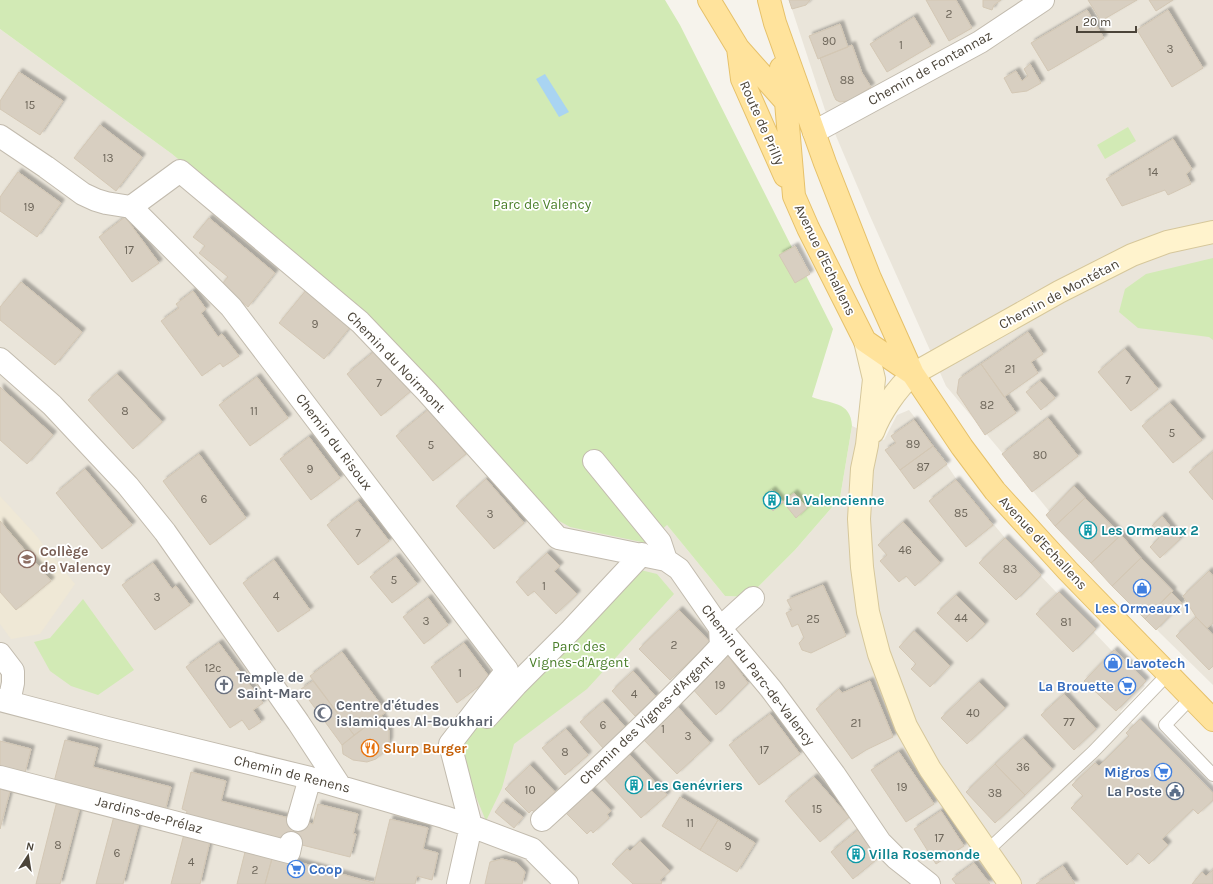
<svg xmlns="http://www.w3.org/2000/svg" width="1213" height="884" font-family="Karla,sans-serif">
<defs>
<filter id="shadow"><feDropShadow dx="3.5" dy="-3.5" stdDeviation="1" flood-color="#0004"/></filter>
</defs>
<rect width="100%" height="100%" fill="#f6f3ec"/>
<path fill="#eae5da" d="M789,0H1213V685L1160,633L1049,511L999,449L946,386L870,216L825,110Z
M0,29L172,154L667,525L725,596L748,597L795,550L840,498L852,426L884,440L897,415L909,410L916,419L957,480L1005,538L1145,686L1120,712L1213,799V884H0Z"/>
<path fill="#efe8d6" d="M0,496L34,533L75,584L40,634L11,639L0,624Z"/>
<path fill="#d2eab5" d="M0,0H665L680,25L833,329L812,397C830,404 851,401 852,426L840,498L795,550L748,597L725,596L667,525L646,543L570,527L552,517L366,314L172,154L0,29Z
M1128,127L1136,141L1105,159L1097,145Z
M1213,258V340L1209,337L1138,328L1119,312L1125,289L1146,274Z
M624,566L657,574L674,594L587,689L514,744L502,788L486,821L457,751L488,710Z
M83,599L134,670L98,695L71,686L50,671L34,642L50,638Z"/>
<path fill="#a9d4f2" d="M545,74L569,112L559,117L536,79Z"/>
<path fill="#d8cfc1" stroke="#d3c7b4" filter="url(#shadow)" d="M789,0H810L806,5L792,9Z
M926,0H956L972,28L949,41Z
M983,0H1001L994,5L992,10L983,7Z
M1088,0H1137L1101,21Z
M1149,0H1173L1156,11Z
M1087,10L1104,38L1048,71L1031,43Z
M1168,10L1203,68L1172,87L1137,30Z
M914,17L931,46L887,72L870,44Z
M840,24L848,47L818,59L809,36Z
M852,45L862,73L871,87L849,101L840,102L836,100L834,96L820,58Z
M1030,64L1041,83L1027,91L1012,93L1004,78L1016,71L1022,81L1028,76L1024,69Z
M19,72L63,101L40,135L0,109V101Z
M100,125L142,157L116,191L74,158Z
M1173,139L1192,169L1186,174L1191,184L1168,195L1165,190L1122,206L1106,179Z
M18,172L61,203L37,237L0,211V197Z
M125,217L159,263L132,282L99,237Z
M209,218L275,273L248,307L221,285L228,277L199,253L205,246L193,237Z
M795,246L810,274L795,283L779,255Z
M21,282L82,332L55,365L0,320V307Z
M307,289L351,326L324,359L279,323Z
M193,291L206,309L201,313L218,337L222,334L239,356L223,367L220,363L202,376L161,321L179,308L176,304Z
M1028,332L1043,354L1031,362L1038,373L1004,397L981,364Z
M1125,349L1158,389L1131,411L1098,372Z
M376,350L411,391L381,416L347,374Z
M981,364L1016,413L985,435L957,393L959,379Z
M117,374L162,422L133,449L88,400Z
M257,377L288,418L250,446L219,405Z
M1040,381L1055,398L1041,410L1026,392Z
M0,387L53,435L27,464L0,440Z
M1170,403L1202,440L1173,463L1142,426Z
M429,409L466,454L433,481L396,436Z
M1048,418L1078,456L1032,492L1002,454Z
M914,420L933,446L900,470L885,450L896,443L891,436Z
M309,437L340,478L311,500L280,459Z
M933,446L947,464L914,489L900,470Z
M1213,452V500L1189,472Z
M199,454L246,518L210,545L163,481Z
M85,469L132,525L102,549L56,493Z
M486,479L524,523L494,549L456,506Z
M956,480L993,525L966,547L929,501Z
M1074,486L1085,498L1055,526L1046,515Z
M772,490L783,502L773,511L762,498Z
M794,493L807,508L796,518L783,502Z
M1085,498L1121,535L1091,563L1055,526Z
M358,501L389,541L358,565L327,525Z
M1162,516L1180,539L1160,558L1150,547L1159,538L1150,528Z
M0,521L51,581L16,610L0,592Z
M903,522L940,563L915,586L906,576L899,582L880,561L887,555L878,545Z
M1121,535L1141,558L1112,586L1091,563Z
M1005,538L1041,575L1016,600L979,563Z
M547,553L560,566L554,571L577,594L556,614L534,591L528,596L516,582Z
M396,557L417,584L392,603L370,577Z
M1141,558L1173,591L1145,619L1112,586Z
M274,560L310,610L278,632L243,583Z
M153,563L172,589L176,586L190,605L155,630L122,585Z
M1209,571L1213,576V623L1207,628L1196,617L1183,596Z
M823,585L846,636L811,653L802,650L799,643L804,638L798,624L792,627L786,613L792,610L787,600Z
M1059,592L1096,629L1073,652L1036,614Z
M1171,592L1182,603L1156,630L1145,619Z
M956,595L985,624L967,642L937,613Z
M428,598L448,625L424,644L403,617Z
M679,610L710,642L670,680L639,649Z
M1196,617L1213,635V666L1209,670L1176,636Z
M914,631L950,666L930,687L911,669L916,664L899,647Z
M219,643L263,703L253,710L261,722L249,730L242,720L230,728L186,667Z
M464,643L490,678L457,703L431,667Z
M1114,650L1146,681L1116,711L1084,681Z
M342,652L386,712L354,735L310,676Z
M726,653L748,683L716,715L691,687Z
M633,671L656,697L635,716L612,691Z
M313,681L354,735L342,745L301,689Z
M870,681L893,737L866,750L852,759L816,709L839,689L842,693Z
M979,682L1005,708L967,744L941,718Z
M1064,694L1096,729L1074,750L1041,715Z
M603,702L626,728L603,748L580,722Z
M675,704L710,743L677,774L641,737Z
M770,714L800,754L759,785L729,745Z
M381,715L389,731V741L385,751L376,759L367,762L353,760L343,754L342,745Z
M1140,719L1213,793V800L1198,814L1193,809L1162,839L1168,845L1149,864L1138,853L1127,865L1071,808L1083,796L1072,785L1095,763L1099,766L1129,736L1126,733Z
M566,729L588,755L565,775L542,748Z
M1023,738L1052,769L1025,795L995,764Z
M65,740L98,748L93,767L171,787L165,811L54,782Z
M0,741L31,749L25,773L0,767Z
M627,752L667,795L641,818L602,776Z
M899,752L934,804L906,822L871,770Z
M995,764L1025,795L995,823L966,792Z
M530,765L555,792L534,812L532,810L529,813L505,789Z
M191,772L226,781L221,801L313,824L318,804L358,814L353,834H356L350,857L206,821L185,819L187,811L182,809Z
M814,777L849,817L820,842L785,801Z
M588,787L611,811L607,814L609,818L593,833L591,830L587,834L564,811Z
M0,789L10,791L0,829Z
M680,797L718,820L700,850L662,826Z
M57,801L80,807L60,884H36Z
M503,802L523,817L514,828L495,812Z
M941,811L964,846L936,864L914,829Z
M114,816L139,823L123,884H96Z
M390,819L428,828L423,849L438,853L432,880L417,876L415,884H374Z
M718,820L755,843L737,872L700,850Z
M859,829L881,856L853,879L831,852Z
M184,834L210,841L200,884H171Z
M640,841L670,871L660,880L662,882L661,884H633L612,864L627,849L630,851Z
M246,848L273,855L265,884H237Z
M273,855L374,883V884H265Z
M502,859L517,863L525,872L522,884H485L490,862Z
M974,863L990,884H956L952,879Z
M1063,866L1075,884H1036Z
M1213,870V884H1192L1202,872L1206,876Z"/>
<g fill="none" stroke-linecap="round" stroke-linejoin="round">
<defs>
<path id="lane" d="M1191,698L1165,725L1213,775
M988,850L1093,752L1168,674"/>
<path id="street" d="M814,132L980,42L1043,0
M0,136L46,167L83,194L96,200L106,203L131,207L231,307L507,670L450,744L471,826L458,884
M131,207L180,171L360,322L427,392L558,538L666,560
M0,359L52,405L128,486L165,532L298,722L340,786
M594,461L660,542L666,560L679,569L720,628L771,689L834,774L880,842L896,858L929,884
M0,654L13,671V683L9,702
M0,700L107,728L310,778L444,817L471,826L532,849L567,884
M487,717L516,685L571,630L642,554
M0,777L289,852L291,843
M298,820L310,778
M542,820C604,764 664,707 721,646L720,628L753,598"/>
<path id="secondary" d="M865,341L874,379L867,445L862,469L859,519L862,567L868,612L879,654L906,726L930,769L1010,884
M873,432C880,413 897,388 913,374L1059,292L1132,255L1167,242L1213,232"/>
<path id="primary" d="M709,0L738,48L787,103
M769,0L775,23L825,163L870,278L913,374L962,447L995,491L1068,571L1213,720
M738,48L742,79L785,176
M781,68L786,102L794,196L808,228L865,341L913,374"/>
</defs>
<use href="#lane" stroke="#c2bbae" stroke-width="14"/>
<use href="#street" stroke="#c2bbae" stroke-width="24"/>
<use href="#secondary" stroke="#d6c79b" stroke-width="24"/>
<use href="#primary" stroke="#e6c16a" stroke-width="24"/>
<use href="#lane" stroke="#fff" stroke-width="12"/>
<use href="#street" stroke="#fff" stroke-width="22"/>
<use href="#secondary" stroke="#fff3cd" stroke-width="22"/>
<use href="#primary" stroke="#ffe39c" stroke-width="22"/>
</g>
<defs>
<symbol id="building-ring" viewBox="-11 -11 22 22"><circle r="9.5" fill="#fff" stroke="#0f9aa8" stroke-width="1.5"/><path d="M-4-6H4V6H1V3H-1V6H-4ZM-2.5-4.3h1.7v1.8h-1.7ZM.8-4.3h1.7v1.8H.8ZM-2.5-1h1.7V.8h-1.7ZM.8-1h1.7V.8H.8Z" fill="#0f9aa8"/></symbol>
<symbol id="school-ring" viewBox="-11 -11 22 22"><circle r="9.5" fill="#fff" stroke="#8d6e63" stroke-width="1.5"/><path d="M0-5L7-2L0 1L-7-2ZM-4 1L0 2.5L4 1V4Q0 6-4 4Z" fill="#8d6e63"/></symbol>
<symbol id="shop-ring" viewBox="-11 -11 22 22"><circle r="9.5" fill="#fff" stroke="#3f7fe0" stroke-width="1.5"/><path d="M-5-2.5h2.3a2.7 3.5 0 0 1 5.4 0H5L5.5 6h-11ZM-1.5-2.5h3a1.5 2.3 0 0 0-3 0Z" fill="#3f7fe0"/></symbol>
<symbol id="church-ring" viewBox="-11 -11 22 22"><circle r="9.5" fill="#fff" stroke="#6b7280" stroke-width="1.5"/><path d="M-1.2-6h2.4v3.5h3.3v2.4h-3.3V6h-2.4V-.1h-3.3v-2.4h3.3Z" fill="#6b7280"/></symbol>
<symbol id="supermarket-ring" viewBox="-11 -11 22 22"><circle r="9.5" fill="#fff" stroke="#3f7fe0" stroke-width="1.5"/><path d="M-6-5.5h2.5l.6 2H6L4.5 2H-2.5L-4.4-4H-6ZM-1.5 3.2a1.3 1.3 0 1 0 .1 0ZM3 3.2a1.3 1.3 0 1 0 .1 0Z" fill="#3f7fe0"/></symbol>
<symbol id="mosque-ring" viewBox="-11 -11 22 22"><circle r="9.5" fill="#fff" stroke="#6b7280" stroke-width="1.5"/><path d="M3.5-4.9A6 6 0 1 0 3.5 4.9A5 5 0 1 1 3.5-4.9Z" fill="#6b7280"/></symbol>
<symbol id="restaurant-ring" viewBox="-11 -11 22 22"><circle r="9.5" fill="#fff" stroke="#e8710a" stroke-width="1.5"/><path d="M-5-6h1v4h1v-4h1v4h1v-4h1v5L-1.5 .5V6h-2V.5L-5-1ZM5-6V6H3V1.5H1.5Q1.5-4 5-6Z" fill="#e8710a"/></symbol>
<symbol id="civic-ring" viewBox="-11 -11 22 22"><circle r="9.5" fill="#fff" stroke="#5c6f8a" stroke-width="1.5"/><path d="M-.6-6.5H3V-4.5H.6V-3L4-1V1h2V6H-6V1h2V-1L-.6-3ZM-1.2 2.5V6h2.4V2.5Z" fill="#5c6f8a"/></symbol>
</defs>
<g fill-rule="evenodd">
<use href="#building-ring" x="762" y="490" width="20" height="20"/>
<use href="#building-ring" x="1078" y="520" width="20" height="20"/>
<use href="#school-ring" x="17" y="549" width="20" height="20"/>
<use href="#shop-ring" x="1132" y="578" width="20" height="20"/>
<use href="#shop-ring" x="1103" y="653" width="20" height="20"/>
<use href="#church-ring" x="214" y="675" width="20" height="20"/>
<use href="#supermarket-ring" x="1117" y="676" width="20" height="20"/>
<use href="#mosque-ring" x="313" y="703" width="20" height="20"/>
<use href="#restaurant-ring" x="360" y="738" width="20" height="20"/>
<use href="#supermarket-ring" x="1153" y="762" width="20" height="20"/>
<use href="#building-ring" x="624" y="775" width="20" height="20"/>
<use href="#civic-ring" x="1165" y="781" width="20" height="20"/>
<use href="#building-ring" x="846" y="844" width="20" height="20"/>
<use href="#supermarket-ring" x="286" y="859" width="20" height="20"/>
</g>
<g text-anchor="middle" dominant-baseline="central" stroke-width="3.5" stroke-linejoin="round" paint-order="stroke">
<g font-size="12" fill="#6e675b">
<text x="949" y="14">2</text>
<text x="829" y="41">90</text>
<text x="901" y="45">1</text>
<text x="1170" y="49">3</text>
<text x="847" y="80">88</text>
<text x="30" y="105">15</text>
<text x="108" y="158">13</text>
<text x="1153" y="172">14</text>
<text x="29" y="207">19</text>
<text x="129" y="250">17</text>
<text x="315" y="324">9</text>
<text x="1010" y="369">21</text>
<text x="1128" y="380">7</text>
<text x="379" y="383">7</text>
<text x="987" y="405">82</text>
<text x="125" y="411">8</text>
<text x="254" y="411">11</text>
<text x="1172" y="433">5</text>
<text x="913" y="444">89</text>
<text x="431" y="445">5</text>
<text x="1040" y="455">80</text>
<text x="923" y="467">87</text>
<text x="310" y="469">9</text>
<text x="204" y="499">6</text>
<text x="961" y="513">85</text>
<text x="490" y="514">3</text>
<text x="358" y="533">7</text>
<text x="905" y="550">46</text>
<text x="1010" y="569">83</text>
<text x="394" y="580">5</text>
<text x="544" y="586">1</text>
<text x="276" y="596">4</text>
<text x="157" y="597">3</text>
<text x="961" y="618">44</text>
<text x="813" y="619">25</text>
<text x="426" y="621">3</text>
<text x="1066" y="622">81</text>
<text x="674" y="645">2</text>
<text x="213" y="668">12c</text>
<text x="460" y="673">1</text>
<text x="720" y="685">19</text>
<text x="634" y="694">4</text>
<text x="973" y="713">40</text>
<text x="1069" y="722">77</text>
<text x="856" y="723">21</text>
<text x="603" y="725">6</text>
<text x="663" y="729">1</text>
<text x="688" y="736">3</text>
<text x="764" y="750">17</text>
<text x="565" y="752">8</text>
<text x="1023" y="767">36</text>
<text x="902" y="787">19</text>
<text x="530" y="790">10</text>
<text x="995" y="793">38</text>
<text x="817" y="809">15</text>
<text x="690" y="823">11</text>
<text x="939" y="838">17</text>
<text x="58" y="845">8</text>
<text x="728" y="846">9</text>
<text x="117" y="853">6</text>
<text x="191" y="862">4</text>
<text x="255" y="870">2</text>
</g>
<g font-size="14" fill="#4b4439" stroke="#fff">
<text transform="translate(930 68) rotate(-29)">Chemin de Fontannaz</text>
<text transform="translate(762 123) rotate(66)">Route de Prilly</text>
<text transform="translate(825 260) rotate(64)">Avenue d'Echallens</text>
<text transform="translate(1059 294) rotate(-28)">Chemin de Montétan</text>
<text transform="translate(396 362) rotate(46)">Chemin du Noirmont</text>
<text transform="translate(334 442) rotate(53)">Chemin du Risoux</text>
<text transform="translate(1043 543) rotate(47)">Avenue d'Echallens</text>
<text transform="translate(758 675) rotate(52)">Chemin du Parc-de-Valency</text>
<text transform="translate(646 720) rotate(-44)">Chemin des Vignes-d'Argent</text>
<text transform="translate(292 774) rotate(14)">Chemin de Renens</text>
<text transform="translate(149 815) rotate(15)">Jardins-de-Prélaz</text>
</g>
<g font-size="14" fill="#4a7f2a" stroke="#fff">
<text x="542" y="204">Parc de Valency</text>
<text x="579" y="646">Parc des<tspan x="579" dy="16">Vignes-d'Argent</tspan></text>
</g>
<g font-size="14" font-weight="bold" fill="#0d838f" stroke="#fff" text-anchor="start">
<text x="785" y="500">La Valencienne</text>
<text x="1101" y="530">Les Ormeaux 2</text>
<text x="647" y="785">Les Genévriers</text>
<text x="869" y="854">Villa Rosemonde</text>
</g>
<g font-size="14" font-weight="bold" fill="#785e54" stroke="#fff" text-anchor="start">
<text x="40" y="551">Collège<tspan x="40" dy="16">de Valency</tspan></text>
</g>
<g font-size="14" font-weight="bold" fill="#366cbe" stroke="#fff" text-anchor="start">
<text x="1142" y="608" text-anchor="middle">Les Ormeaux 1</text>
<text x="1126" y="663">Lavotech</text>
<text x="1114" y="686" text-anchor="end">La Brouette</text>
<text x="1150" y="772" text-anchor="end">Migros</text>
<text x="309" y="869">Coop</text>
</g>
<g font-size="14" font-weight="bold" fill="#5b616d" stroke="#fff" text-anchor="start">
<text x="237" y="677">Temple de<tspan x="237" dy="16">Saint-Marc</tspan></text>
<text x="336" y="705">Centre d'études<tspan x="336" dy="16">islamiques Al-Boukhari</tspan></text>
</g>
<g font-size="14" font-weight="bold" fill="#c56008" stroke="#fff" text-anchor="start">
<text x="383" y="748">Slurp Burger</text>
</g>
<g font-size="14" font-weight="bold" fill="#4e5e75" stroke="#fff" text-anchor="end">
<text x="1162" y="791">La Poste</text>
</g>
</g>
<g transform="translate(28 856) rotate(12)" stroke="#ffffff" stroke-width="3" paint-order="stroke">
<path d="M0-3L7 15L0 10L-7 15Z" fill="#4b4439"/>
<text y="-6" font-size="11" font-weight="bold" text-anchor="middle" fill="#4b4439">N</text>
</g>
<path d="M1077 26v6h59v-6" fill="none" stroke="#4b4439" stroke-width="2"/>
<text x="1083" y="26" font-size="12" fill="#4b4439" stroke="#ffffff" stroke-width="3" paint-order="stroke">20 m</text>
</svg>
